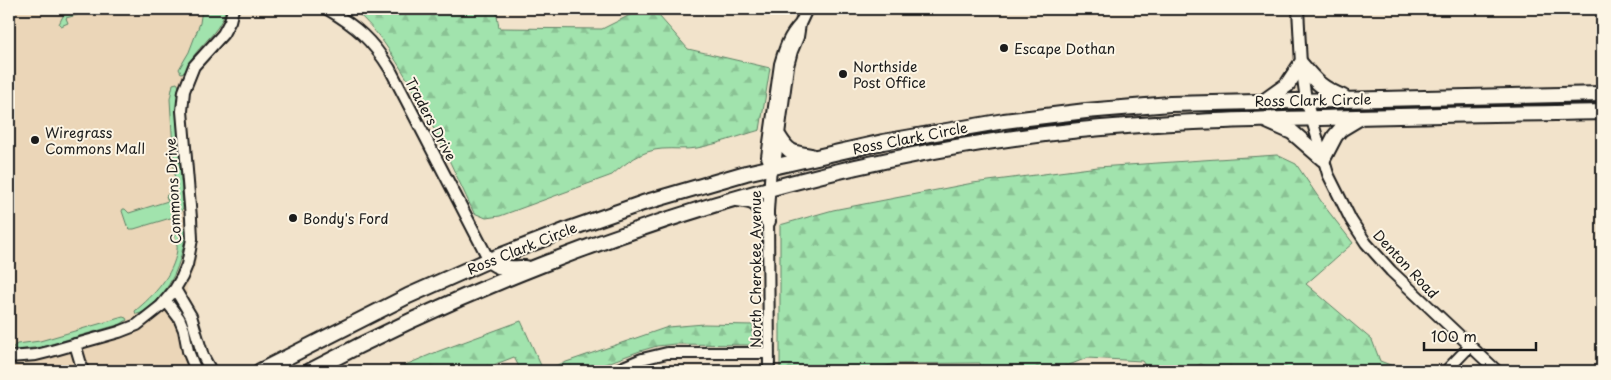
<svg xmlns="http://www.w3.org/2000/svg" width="1611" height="380" font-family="'Playpen Sans',sans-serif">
<defs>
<pattern id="forest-firs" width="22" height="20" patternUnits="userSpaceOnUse" patternTransform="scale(1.25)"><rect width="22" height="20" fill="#a1e3ad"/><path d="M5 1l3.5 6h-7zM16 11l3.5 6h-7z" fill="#8ac294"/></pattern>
</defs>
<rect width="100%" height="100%" fill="#f2e3cb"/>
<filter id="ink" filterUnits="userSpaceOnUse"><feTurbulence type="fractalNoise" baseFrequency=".02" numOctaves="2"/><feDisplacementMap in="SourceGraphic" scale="10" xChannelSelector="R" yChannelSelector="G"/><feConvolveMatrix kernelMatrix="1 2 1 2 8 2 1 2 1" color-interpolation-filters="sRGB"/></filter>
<g filter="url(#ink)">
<path fill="#ebd6b8" d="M9,9H238L232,27L200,67L194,76L188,98L197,230L196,264L187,287V300L194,313L199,326L204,347L214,371H9Z"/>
<path fill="#a1e3ad" stroke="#5e8064" d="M73,9H98L66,18L68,23L61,26L59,24L64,14Z
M202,9H226C219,37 193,47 185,72L181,73L179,69L189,52L200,23Z
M177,83L179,86L176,108L183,208L177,216L134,229H130L127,226L122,211L123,209H125L129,213L168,201L166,196L174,189L175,183L170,99L173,84Z
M181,227L186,231C182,259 174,285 152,305C147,309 142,314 136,314L135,311C154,295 173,276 177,250C178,243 174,237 174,230L177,228Z
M123,317L126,318L127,320L121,324L41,347L17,350L13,347L17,344L40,341Z"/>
<path fill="url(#forest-firs)" stroke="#5e8064" d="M353,9H496L499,28L602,29L642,9H653L688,49L770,68L760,130C739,136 718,144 697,148C685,150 674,148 662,149C643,150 625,163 612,175L500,216L486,218L474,213C453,169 433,124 409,82C392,54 378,30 353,9Z
M1277,155L1296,164L1325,207L1353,243L1306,284L1372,340L1380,361L1398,368L1427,366L1431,370L1430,371H1284L1283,367L1250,371H1213L1201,364L1184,371H1149L1142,361L1087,358L1054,371H982L980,363L894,364L869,371H780V225L833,210L973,183L1098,167Z
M521,321L543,370L668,327L704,324L753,325L752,345L675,344L657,346L640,351L586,371H521L514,357L496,364L484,371H391L439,351Z"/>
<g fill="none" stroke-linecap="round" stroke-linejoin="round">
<defs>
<path id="minor" d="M327,9C356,26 372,40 390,69L489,260
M1298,9L1301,64L1306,100L1328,174L1351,220L1366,243L1391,271L1497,371
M771,166L767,157L780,64C785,47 788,37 800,24
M175,289L191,316L203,356L211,371
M166,301L179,318L184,330L188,351L196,371
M75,344L83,371
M9,357L36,355L48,352L119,332L137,325L161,306L175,289L182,277L187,265L192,239L191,218L182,111L184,91L194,66L223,34L230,21L233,9
M614,371L642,359L667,353H769
M769,371L768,211L771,166L776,157L788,66L792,51L798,37L800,24L807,9
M1446,371L1470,346"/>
<path id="highway" d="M1266,100L1287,85L1301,64C1316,82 1321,88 1343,97
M1267,121L1292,132L1323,159L1335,136L1341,129L1361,117
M779,137C789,153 792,153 811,156
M737,199C757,201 757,203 768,221
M489,260C499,270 513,268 526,268
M260,371L408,296L489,260L572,228L643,203L746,173L883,142L1004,121L1086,111L1170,104L1602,94
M310,371C385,331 462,296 541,265C714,197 895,149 1080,130C1160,122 1240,120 1321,118C1415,115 1508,114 1602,112"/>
</defs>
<use href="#minor" stroke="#1c1c1c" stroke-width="14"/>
<use href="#highway" stroke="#1c1c1c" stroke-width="18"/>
<use href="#minor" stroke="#fcf5e5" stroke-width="10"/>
<use href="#highway" stroke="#fcf5e5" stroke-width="14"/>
</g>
</g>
<g fill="#1c1c1c" stroke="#fcf5e5" stroke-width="2">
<circle cx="1004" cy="48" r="5"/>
<circle cx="843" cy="74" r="5"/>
<circle cx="35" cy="140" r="5"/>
<circle cx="293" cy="218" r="5"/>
</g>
<g text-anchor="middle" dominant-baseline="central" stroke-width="4" stroke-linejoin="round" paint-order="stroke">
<g font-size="14" fill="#1c1c1c" stroke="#fcf5e5" text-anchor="start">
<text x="1014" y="48">Escape Dothan</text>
<text x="853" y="66">Northside<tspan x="853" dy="16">Post Office</tspan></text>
<text x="45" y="132">Wiregrass<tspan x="45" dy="16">Commons Mall</tspan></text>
<text x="303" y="218">Bondy's Ford</text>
</g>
<g font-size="14" fill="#1c1c1c" stroke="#fcf5e5">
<text transform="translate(1313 100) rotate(-1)">Ross Clark Circle</text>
<text transform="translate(431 119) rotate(62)">Traders Drive</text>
<text transform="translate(910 138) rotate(-11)">Ross Clark Circle</text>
<text transform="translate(173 191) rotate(-93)">Commons Drive</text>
<text transform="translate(522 248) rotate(-22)">Ross Clark Circle</text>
<text transform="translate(1406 264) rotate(47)">Denton Road</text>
<text transform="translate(755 269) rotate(-90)">North Cherokee Avenue</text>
</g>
</g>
<rect width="1611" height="380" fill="none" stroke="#fcf5e5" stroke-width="30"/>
<rect x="15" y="15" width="1581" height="350" fill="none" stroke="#1c1c1c" stroke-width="2" filter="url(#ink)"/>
<path d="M1424 342v8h112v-8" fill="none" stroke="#1c1c1c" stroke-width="2.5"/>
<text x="1431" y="342" font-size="15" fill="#1c1c1c" stroke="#fcf5e5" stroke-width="4" paint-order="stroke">100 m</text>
</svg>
